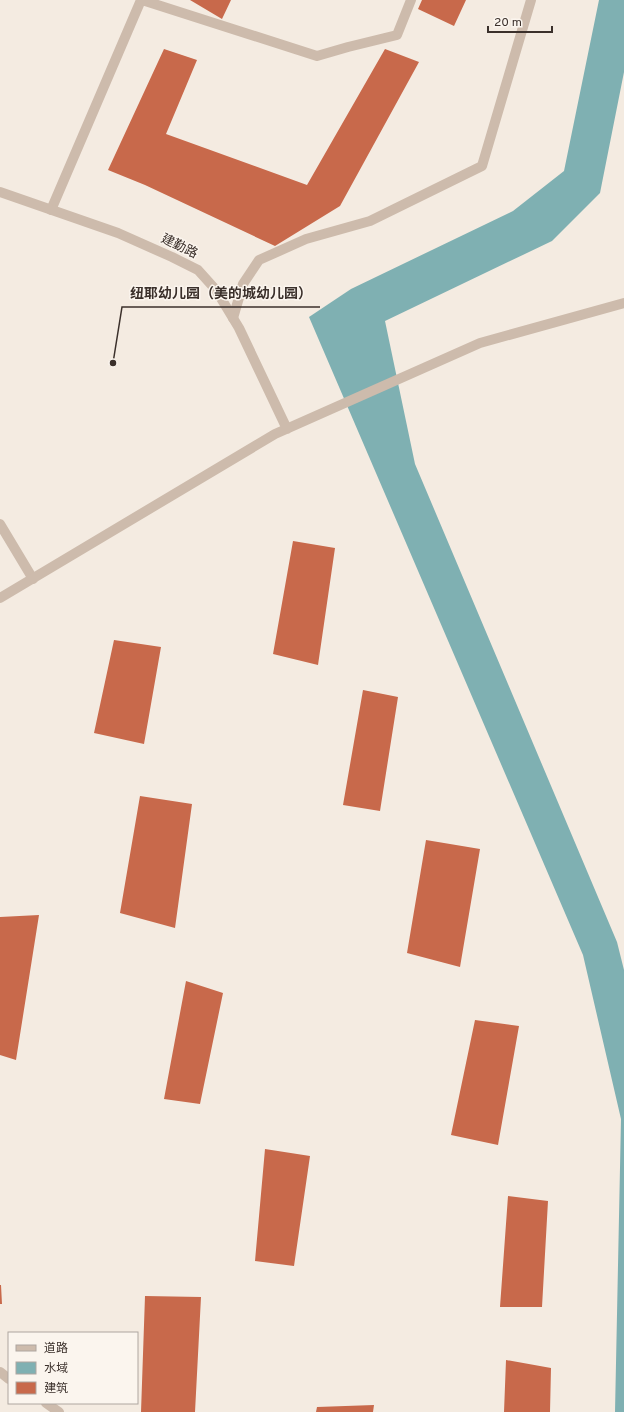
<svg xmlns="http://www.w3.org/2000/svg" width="624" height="1412" font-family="Overpass,'Noto Sans SC',sans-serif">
<rect width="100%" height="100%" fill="#f4ebe1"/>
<path fill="#7fb0b2" d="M599,0H624V72L600,193L552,241L385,321L415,464L617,942L624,970V1412H615L621,1119L583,955L309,317L351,289L513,211L564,171Z"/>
<path fill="#c8694b" d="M190,0H231L222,19Z
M422,0H466L454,26L418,9Z
M164,49L197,60L166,134L307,185L385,49L419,62L340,206L275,246L145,185L108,170Z
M293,541L335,548L318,665L273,654Z
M114,640L161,647L144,744L94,733Z
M363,690L398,697L380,811L343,805Z
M140,796L192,804L175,928L120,913Z
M426,840L480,849L460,967L407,953Z
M39,915L16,1060L0,1055V917Z
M186,981L223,993L200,1104L164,1099Z
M475,1020L519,1026L498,1145L451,1135Z
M265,1149L310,1156L294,1266L255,1261Z
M508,1196L548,1201L542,1307H500Z
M0,1285H1L2,1304H0Z
M145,1296L201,1297L195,1412H141Z
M506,1360L551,1368L550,1412H504Z
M374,1405L373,1412H316L317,1407Z"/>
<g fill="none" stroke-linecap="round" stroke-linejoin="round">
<path stroke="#cdbbac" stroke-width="10" d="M142,0L317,56L348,47L397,35L411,0
M51,210L141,0
M233,318L243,284L259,260L306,239L370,221L482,166L531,0
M0,524L33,579
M0,1372L9,1379
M46,1403L59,1412"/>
<path stroke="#cdbbac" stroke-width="10" d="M0,192L118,233L172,257L198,270L216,290L239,328L287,429
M0,598L275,434L480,343L624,303"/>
</g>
<g text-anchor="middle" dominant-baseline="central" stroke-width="3" stroke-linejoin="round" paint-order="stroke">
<g font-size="13" fill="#3b302b" stroke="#fbf5ee">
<text transform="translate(179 247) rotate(26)">建勤路</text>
</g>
</g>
<path fill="none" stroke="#3b302b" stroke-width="1.5" d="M113 363L122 307H320"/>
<circle fill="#3b302b" stroke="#fbf5ee" stroke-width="1.5" cx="113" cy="363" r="4"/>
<g font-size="14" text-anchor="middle" font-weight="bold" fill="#3b302b" stroke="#fbf5ee" stroke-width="3" stroke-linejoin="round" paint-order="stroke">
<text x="221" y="298">纽耶幼儿园（美的城幼儿园）</text>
</g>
<rect x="8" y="1332" width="130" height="72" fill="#fbf5ee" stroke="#aea6a0"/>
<rect x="16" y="1345" width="20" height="6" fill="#cdbbac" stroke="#aea6a0"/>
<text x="44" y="1352" font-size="12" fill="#3b302b">道路</text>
<rect x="16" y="1362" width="20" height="12" fill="#7fb0b2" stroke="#aea6a0"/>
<text x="44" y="1372" font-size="12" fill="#3b302b">水域</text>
<rect x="16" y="1382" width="20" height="12" fill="#c8694b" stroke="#aea6a0"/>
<text x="44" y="1392" font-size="12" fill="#3b302b">建筑</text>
<path d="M488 26v6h64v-6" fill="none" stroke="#3b302b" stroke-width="2"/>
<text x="494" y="26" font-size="12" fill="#3b302b" stroke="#fbf5ee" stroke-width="3" paint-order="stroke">20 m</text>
</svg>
